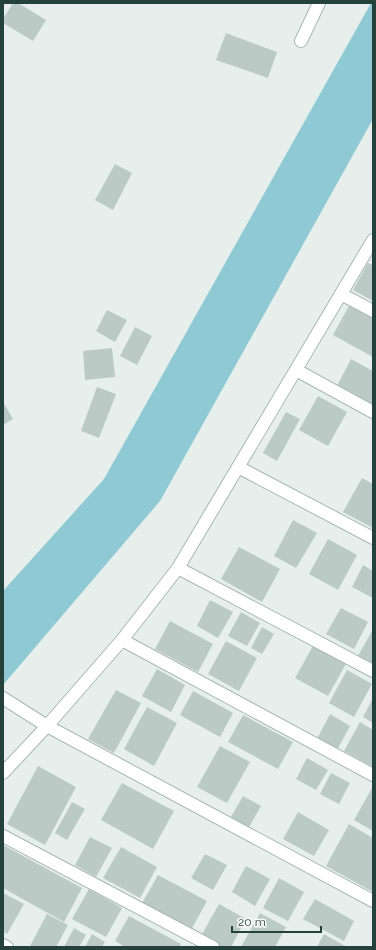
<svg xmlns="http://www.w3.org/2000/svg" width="376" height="950" font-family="Raleway,sans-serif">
<rect width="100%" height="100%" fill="#e6efeb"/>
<path fill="#8ec9d4" d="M371,3H373V119L160,501L3,685V591L104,479Z"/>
<path fill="#bbcac4" d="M13,3H18L46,20L33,41L3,23V19Z
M226,33L277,52L268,78L216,60Z
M115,164L132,173L113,210L95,200Z
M368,263L373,265V301L353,290Z
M350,304L373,317V357L333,335Z
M107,310L127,320L115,342L96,331Z
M135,327L152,336L137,365L120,356Z
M112,348L115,377L85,380L83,351Z
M351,359L373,371V406L337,386Z
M97,387L116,394L99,438L81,431Z
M318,396L347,412L328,446L299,430Z
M3,402L13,419L3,425Z
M286,412L300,419L277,461L263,453Z
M362,478L373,484V528L343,512Z
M293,520L317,533L296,568L274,556Z
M328,539L357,555L338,590L309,574Z
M239,547L280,569L262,602L221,579Z
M363,565L373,571V598L352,587Z
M210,600L233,612L218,638L197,626Z
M341,608L368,622L354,649L326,634Z
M241,612L260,623L247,646L228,636Z
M170,621L213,644L198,672L155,649Z
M262,627L274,634L262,654L251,648Z
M373,629V664L358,656Z
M226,641L257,658L239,691L208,674Z
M314,644L347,662L328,696L295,678Z
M157,669L185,685L171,712L142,696Z
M347,670L372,684L354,717L329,703Z
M116,690L141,703L114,753L88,739Z
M193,691L233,713L220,737L180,715Z
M373,698V723L363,717Z
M147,707L177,723L154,766L124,749Z
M330,714L350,726L337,750L317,739Z
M243,715L293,742L278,769L228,742Z
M360,722L373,730V767L344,751Z
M220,746L250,762L227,803L197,787Z
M307,758L328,770L316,790L296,779Z
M38,766L76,787L45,845L7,824Z
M331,773L350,783L339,804L320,794Z
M122,783L174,811L153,849L101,820Z
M373,786V831L354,820Z
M243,796L261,806L249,827L231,817Z
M72,802L85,809L67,840L55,833Z
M298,812L329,830L314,856L283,839Z
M349,824L373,838V892L326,866Z
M90,837L112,848L96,877L75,865Z
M3,845L82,888L64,922L3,888Z
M121,847L157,867L140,898L103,878Z
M205,854L227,865L213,890L191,878Z
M246,866L270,879L255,906L232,892Z
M158,875L207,901L190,932L141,905Z
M279,878L304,892L288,921L263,908Z
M89,889L122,908L106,937L72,919Z
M3,893L24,904L7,934L3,931Z
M315,899L354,921L344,941L303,919Z
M219,904L246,919L231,947H221L201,936Z
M260,913L286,927L275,947H241Z
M47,914L68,925L56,947H32L30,946Z
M129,916L181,944L179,947H125L115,941Z
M74,928L86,935L79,947H64Z
M92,934L105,942L102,947H85Z
M324,934L347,947H317Z"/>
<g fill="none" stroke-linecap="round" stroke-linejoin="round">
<defs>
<path id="street" d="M301,41L319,3
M341,294L373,311
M296,370L373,412
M238,467L373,538
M178,568L373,671
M122,640L373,775
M3,698L47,726L373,901
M3,773L47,726L122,640L178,568L373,240
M3,836L213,947
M3,945L7,947"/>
</defs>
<use href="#street" stroke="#a8b8b2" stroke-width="14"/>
<use href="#street" stroke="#fff" stroke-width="12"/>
</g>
<rect width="376" height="950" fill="none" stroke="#24423a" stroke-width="8"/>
<path d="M232 926v6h89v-6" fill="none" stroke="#24423a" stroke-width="2"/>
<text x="238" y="926" font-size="12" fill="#24423a" stroke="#f7fbf9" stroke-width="3" paint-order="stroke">20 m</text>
</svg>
